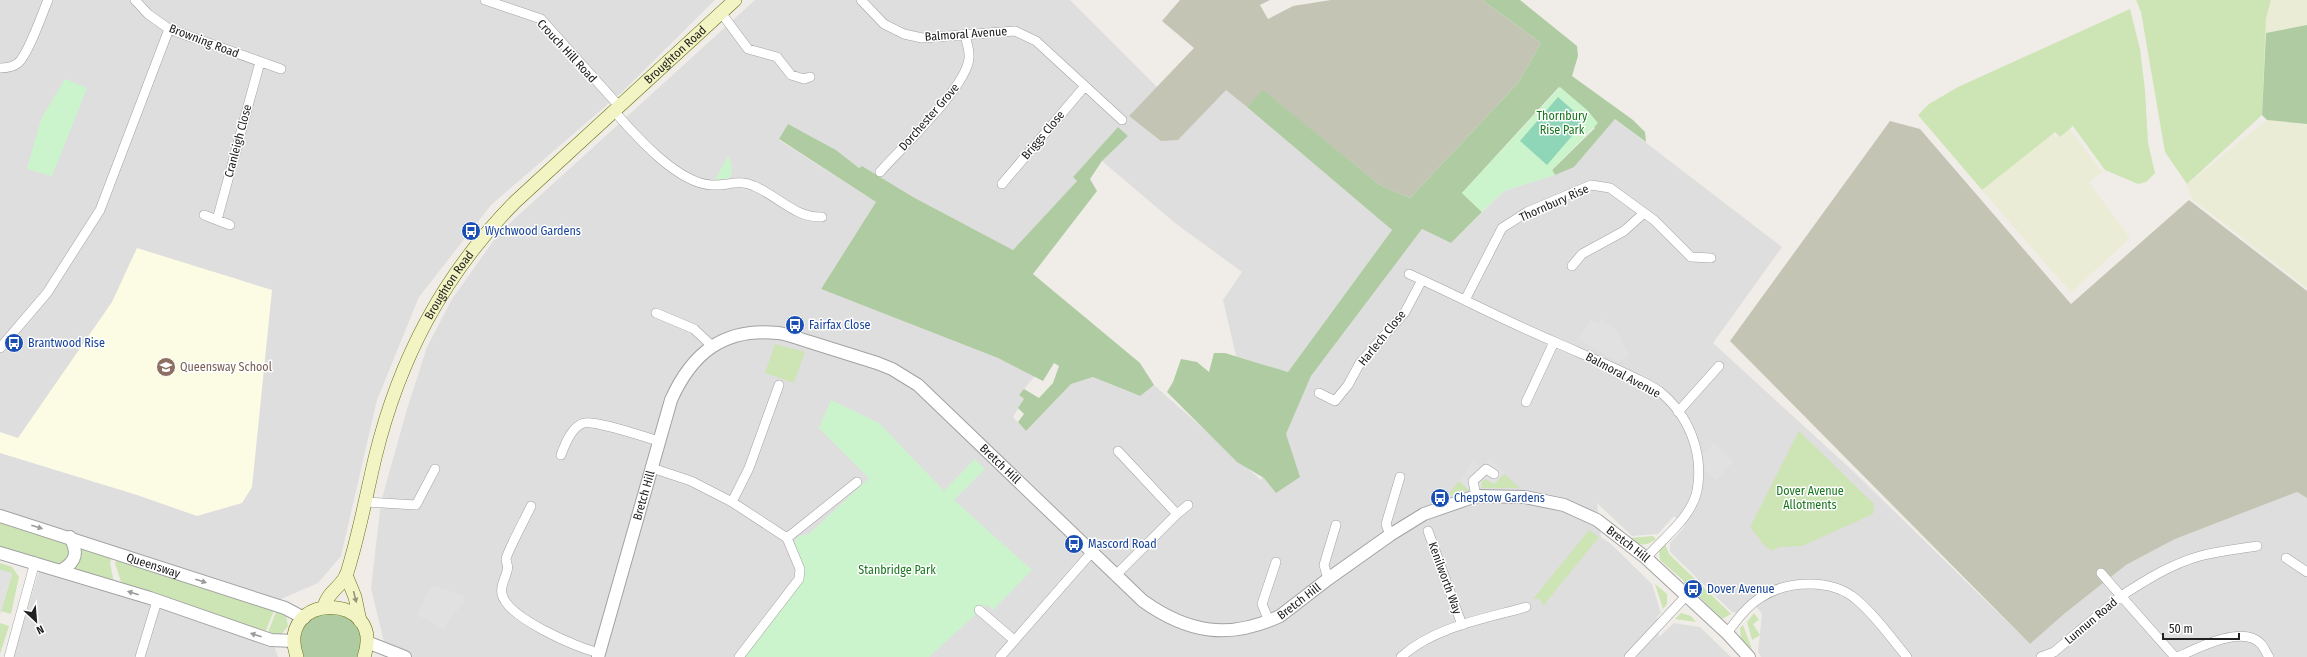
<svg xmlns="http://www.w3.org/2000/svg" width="2307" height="657" font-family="'Fira Sans Condensed',sans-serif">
<rect width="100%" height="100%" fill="#f0ede8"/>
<path fill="#dfdede" d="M0,0H715L622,92L491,205L419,297L377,400L341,556L318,583L279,600L0,512Z
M755,0H1070L1157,87L1129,116L1178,140L1226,89L1392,230L1288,372L1236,356L1223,300L1242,272L1175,223L1102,161L1128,136L1118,127L1073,177L1077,181L1013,250L913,197L862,166L859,168L836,150L788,124L779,140L876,202L821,289L998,358L1035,376L1019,395L1024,399L1013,417L1026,431L1071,384L1093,377L1139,396L1154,385L1261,480L1286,434L1311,376L1422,229L1451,243L1504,191L1574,167L1615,119L1782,247L1713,343L1853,471L2030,644L2064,614L2126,565L2175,539L2297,492L2307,498V657H1761L1758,652L1762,614L1751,600L1737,613L1732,612L1670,552V543L1685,526L1674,516L1658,534L1632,536L1597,503L1601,537L1611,544L1652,584L1661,613L1657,617L1659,637L1674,623L1700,627L1731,657H413L384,642L371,588L381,502L407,409L427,347L452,299L499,233Z
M39,571L155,606L275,648L278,657H13Z"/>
<path fill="#fcfce5" d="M137,248L272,290L252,487L242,503L197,516L137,495L0,453V432L18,438L112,302Z"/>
<path fill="#c4c4b4" d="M1180,0H1270L1260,5L1268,19L1293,6L1331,0H1482L1541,43L1518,83L1410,198L1380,185L1263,91L1247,107L1226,90L1178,140L1161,141L1129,116L1194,48L1162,21Z
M1890,121L1920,129L2071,304L2189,200L2307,291V498L2297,492L2175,539L2126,565L2064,614L2030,644L1730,341Z"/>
<path fill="#ebecd6" d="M2271,0H2307V25L2266,33V18Z
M2267,120L2307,124V288L2191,198L2187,184Z
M2069,128L2102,172L2089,182L2130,238L2071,293L1982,190L2052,133L2056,138Z"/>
<path fill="#cde4b4" d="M2136,0H2271L2266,18L2262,115L2187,184L2165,152L2141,12Z
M2130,9L2140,49L2145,90L2148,143L2155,173L2146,182L2138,184L2105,170L2073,126L2060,137L2055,132L1982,190L1918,115L1929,104L1958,87Z
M775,344L805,352L794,383L765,373Z
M1799,431L1874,504L1873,514L1802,546L1779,547L1772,551L1764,545L1750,527Z
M1504,474L1520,488H1481L1482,481L1486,479L1494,484Z
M1459,481L1469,490L1447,496Z
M0,519L66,540L71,547L68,561L59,565L0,546Z
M1589,530L1599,537L1543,606L1540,599H1533Z
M1653,536L1656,539C1645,547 1639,546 1629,538Z
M80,544L112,556L110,563L114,583L70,569L79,562Z
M1665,544L1669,554L1731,614L1722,619L1696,594L1690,592L1684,586V581L1660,560L1659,551Z
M119,557L275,608L265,633L122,585L115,563Z
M0,563L12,567L19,577L11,614L1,611L12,574L0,570Z
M1655,584L1667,594V604L1663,609Z
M277,609L286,615L288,626L280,636L267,635Z
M1681,613L1691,616L1696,622L1675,619Z
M1754,613L1759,620L1753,624L1760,635L1752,640L1747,622Z
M0,623L9,626L0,654Z
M1743,625L1752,649L1741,640L1740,628Z"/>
<path fill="#aecba2" d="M1482,0H1520L1577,46L1578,56L1572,76L1633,120L1645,132L1646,142L1615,119L1574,167L1555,175L1552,170L1595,128L1559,87L1462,193L1482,212L1451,243L1422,229L1311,376L1286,434L1300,477L1276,493L1264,478L1237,462L1167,392L1173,382L1181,359L1197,362L1209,372L1214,353H1225L1288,372L1392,230L1247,107L1263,90L1380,185L1410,198L1518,83L1541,43Z
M2307,25V124L2267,120L2262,115L2266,33Z
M788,124L836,150L859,168L862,166L913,197L1013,250L1077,181L1073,177L1118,127L1128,136L1102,161L1090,179L1097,191L1033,274L1140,363L1154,385L1140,396L1093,377L1071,384L1026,431L1018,422L1024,414L1018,408L1024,399L1019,395L1024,389L1039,398L1053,383L1059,366L1054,363L1043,381L998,358L821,289L876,202L779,139Z
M319,611L351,616L362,635L358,657H302C298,629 297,629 319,611Z"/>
<path fill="#cbf4cd" d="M65,79L87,88L52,176L27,169L41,119Z
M1560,87L1587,110L1598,123L1552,170L1555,175L1504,191L1482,212L1462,193Z
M728,156C732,164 733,170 730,178L715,180Z
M831,400L879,423L944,491L975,459L985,469L954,500L1032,570L993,610L987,604L929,657H744L802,581L804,574L795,552V541L799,536L809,534L869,478L819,428Z"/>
<path fill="#8fd6b9" d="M1558,97L1585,121L1547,165L1520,141Z"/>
<path fill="#e1e1e1" d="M1601,318L1615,328L1629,356L1617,362L1578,339L1591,320L1599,324Z
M1714,443L1733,462L1716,480L1705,472L1703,454Z
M1489,458L1504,473L1494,484L1486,479L1482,480L1481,488L1469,490L1459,481L1473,461L1481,468Z
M0,570L12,573L0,615Z
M431,585L462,595L465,599L444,629L417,615Z"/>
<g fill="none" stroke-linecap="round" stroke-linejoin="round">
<defs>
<path id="minor" d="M135,0L148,14L169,29L281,69
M485,0L541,19L619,106
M861,0L884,24L904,34L922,38L1015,31L1036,41L1122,120
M722,14L748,49L777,57L791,75L804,79L810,77
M0,68C6,68 13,67 18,63C28,55 42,14 48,0
M614,111C635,135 678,184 712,185C727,186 739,179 754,186C778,196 795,218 822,217
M880,172C901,148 967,87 969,58C970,51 966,41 965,34
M1002,184L1085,86
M204,215L217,220L260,62
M217,220L230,225
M1572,266L1582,254L1624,231L1644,213
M1409,274C1458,296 1505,321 1555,342C1582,354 1609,365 1635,378C1643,382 1652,386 1659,391C1689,415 1704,453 1697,491C1691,518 1663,538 1646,558
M1465,300L1502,228L1527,212L1591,185L1610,188L1654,220L1691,257L1711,258
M656,313L694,329L711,345
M0,348L47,293L100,210L169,29
M1319,393L1335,401L1348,385L1360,363L1405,312L1422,280
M1526,402L1554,342
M1678,412L1719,366
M561,455C565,444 572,426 584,423C596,420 644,437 659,441
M652,468L691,481L732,502L787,538L857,482
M1476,496L1473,481L1486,469L1494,474
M366,502L416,505L435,469
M732,502L749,468L779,385
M531,506C527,515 507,552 506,559C506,563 509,566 507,571C505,579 500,586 502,594C507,618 576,647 599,653
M1177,514L1188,505
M1428,531L1462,625
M1390,535L1386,524L1400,477
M2286,558L2307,572
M2101,573L2121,596C2146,580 2171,564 2200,556C2218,551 2238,549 2257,546
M1115,576L1177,514L1118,451
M1328,579L1324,565L1336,525
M979,610L1014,640
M1269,621L1262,604L1276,562
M1727,633C1736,621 1747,606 1760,598C1787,580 1832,578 1857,600C1876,616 1891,638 1907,657
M9,657L35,562
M140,657L157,601
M739,657L799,579L800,569L787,538
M1000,657L1092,552
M1401,657C1434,627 1484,619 1526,607
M1629,657L1686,596
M2041,657L2054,652L2121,596L2175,657
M2178,657C2197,648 2243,624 2261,644C2264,647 2266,653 2269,657"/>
<g id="tertiary">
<path id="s1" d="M0,516L285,608L304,618"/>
<path d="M0,553L150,598L271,640L294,641"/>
<path d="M62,570C77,561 78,552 70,537"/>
<path d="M367,642L405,657"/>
<path id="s2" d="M598,657L671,400C692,353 724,327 778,333C788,334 800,339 810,342C832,349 855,356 877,363L892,369L918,385L1143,601C1188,633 1229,640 1280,616L1328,579L1390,535L1424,514L1476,496L1525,497L1564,505L1597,520L1646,558L1727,633L1749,657"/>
</g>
<g id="secondary">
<path d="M346,575L355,597L360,621"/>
<path id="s3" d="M324,607C327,592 343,586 347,573C359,535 366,496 375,458C399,359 443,275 515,202L735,0"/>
<path d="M297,657C274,591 387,591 364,657"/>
</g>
</defs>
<use href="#minor" stroke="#a2a2a2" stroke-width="10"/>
<use href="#tertiary" stroke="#a2a2a2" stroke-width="14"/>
<use href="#secondary" stroke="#666f11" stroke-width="14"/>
<use href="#minor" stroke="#fff" stroke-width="9"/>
<use href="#tertiary" stroke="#fff" stroke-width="12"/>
<use href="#secondary" stroke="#f2f4c3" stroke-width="13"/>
</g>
<defs><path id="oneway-solid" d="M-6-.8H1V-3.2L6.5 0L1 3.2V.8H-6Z"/></defs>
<g fill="#9b9b9b">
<use href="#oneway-solid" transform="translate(37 527) rotate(17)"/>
<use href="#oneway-solid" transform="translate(201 581) rotate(18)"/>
<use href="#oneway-solid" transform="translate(133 593) rotate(-162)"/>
<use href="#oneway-solid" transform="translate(256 635) rotate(-162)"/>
</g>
<use fill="#94957a" href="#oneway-solid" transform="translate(355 597) rotate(76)"/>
<defs>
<symbol id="bus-disc" viewBox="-11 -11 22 22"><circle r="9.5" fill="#1a4fb4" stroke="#fff"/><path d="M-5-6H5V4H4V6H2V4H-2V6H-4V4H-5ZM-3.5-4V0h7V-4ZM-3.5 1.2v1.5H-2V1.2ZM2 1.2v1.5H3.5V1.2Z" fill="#fff"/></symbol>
<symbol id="school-disc" viewBox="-11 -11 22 22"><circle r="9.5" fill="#8d6e63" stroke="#fff"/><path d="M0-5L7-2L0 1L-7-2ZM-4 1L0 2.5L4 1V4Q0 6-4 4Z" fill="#fff"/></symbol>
</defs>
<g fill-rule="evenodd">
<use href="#bus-disc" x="460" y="220" width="22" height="22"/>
<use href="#bus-disc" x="784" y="314" width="22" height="22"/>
<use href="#bus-disc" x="3" y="332" width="22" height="22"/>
<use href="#school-disc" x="155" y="356" width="22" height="22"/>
<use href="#bus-disc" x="1429" y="487" width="22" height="22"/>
<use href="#bus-disc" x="1063" y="533" width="22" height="22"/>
<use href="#bus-disc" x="1682" y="578" width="22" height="22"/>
</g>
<g text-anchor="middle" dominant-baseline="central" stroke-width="3" stroke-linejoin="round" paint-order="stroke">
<g font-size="12" fill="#212121" stroke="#fff">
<text transform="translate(966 34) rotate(-4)">Balmoral Avenue</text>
<text transform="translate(204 41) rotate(21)">Browning Road</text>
<text transform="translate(567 51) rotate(47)">Crouch Hill Road</text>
<text stroke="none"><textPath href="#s3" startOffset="673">Broughton Road</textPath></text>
<text transform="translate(929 117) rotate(-49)">Dorchester Grove</text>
<text transform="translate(1043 135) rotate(-50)">Briggs Close</text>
<text transform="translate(238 141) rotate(-75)">Cranleigh Close</text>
<text transform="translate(1554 203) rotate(-24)">Thornbury Rise</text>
<text stroke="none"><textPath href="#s3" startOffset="349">Broughton Road</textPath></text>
<text transform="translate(1382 338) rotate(-51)">Harlech Close</text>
<text transform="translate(1623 375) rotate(28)">Balmoral Avenue</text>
<text stroke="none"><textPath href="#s2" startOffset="668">Bretch Hill</textPath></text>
<text stroke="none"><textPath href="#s2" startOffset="168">Bretch Hill</textPath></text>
<text stroke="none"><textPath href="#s2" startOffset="1408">Bretch Hill</textPath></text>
<text stroke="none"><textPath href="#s1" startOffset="161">Queensway</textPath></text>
<text transform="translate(1445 578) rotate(70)">Kenilworth Way</text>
<text stroke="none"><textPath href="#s2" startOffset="1036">Bretch Hill</textPath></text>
<text transform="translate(2091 621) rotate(-40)">Lunnun Road</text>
</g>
<g font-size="12" fill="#18761e" stroke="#fff">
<text x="1562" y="116">Thornbury<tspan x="1562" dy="14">Rise Park</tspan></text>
<text x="1810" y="491">Dover Avenue<tspan x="1810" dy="14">Allotments</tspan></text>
<text x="897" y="570">Stanbridge Park</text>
</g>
<g font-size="12" fill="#164399" stroke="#fff" text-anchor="start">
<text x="485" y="231">Wychwood Gardens</text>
<text x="809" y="325">Fairfax Close</text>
<text x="28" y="343">Brantwood Rise</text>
<text x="1454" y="498">Chepstow Gardens</text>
<text x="1088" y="544">Mascord Road</text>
<text x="1707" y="589">Dover Avenue</text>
</g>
<g font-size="12" fill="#785e54" stroke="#fff" text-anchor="start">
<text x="180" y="367">Queensway School</text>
</g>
</g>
<g transform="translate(36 621) rotate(154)" stroke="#ffffff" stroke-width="3" paint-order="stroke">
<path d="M0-3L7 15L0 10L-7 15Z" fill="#212121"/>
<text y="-6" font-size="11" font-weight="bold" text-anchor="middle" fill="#212121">N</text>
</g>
<path d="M2163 633v6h76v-6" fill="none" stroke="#212121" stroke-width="2"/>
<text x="2169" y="633" font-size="12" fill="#212121" stroke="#ffffff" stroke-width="3" paint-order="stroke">50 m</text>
</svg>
